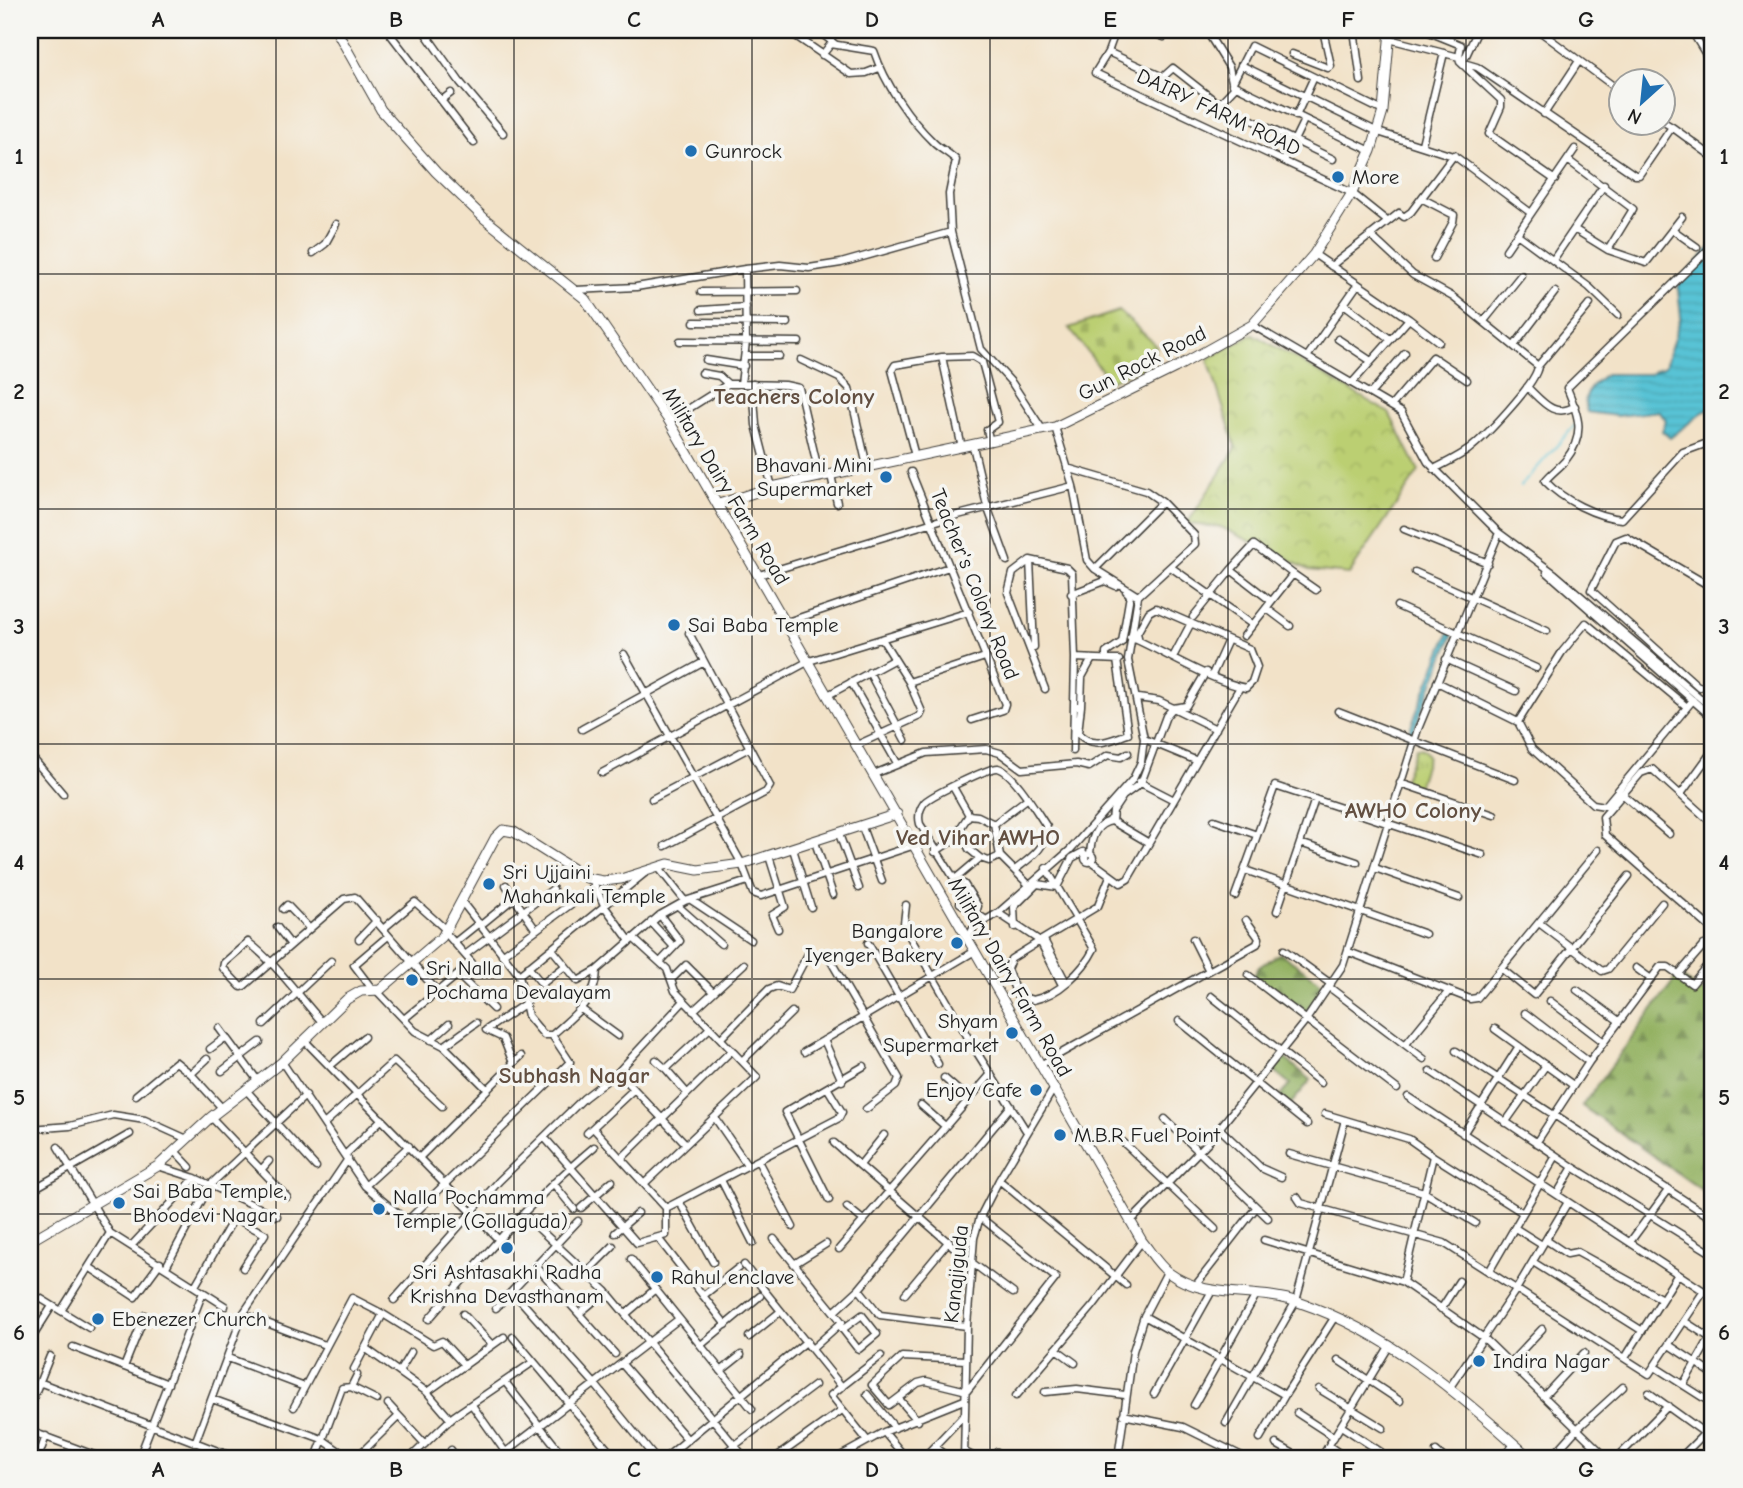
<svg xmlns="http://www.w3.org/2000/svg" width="1743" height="1488" font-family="'Comic Neue',sans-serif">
<defs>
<pattern id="grass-tufts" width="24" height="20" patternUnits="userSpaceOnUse" patternTransform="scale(1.75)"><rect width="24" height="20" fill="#bbcf72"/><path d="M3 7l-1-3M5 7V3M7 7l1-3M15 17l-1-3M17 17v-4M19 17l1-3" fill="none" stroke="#a0b162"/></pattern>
<pattern id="forest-firs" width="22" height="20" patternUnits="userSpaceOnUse" patternTransform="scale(1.75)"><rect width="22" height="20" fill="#94b264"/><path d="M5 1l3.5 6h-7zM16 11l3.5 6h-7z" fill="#789052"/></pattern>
<pattern id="cemetery-stones" width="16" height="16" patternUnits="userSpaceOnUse" patternTransform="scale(1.75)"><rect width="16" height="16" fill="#bbcf72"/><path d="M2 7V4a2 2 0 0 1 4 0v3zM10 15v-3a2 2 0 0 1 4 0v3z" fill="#a0b162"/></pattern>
<pattern id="park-crowns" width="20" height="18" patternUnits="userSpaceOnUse" patternTransform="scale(1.75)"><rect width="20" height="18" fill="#bbcf72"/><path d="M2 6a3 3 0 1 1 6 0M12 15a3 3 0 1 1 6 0" fill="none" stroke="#a0b162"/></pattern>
<pattern id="water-rules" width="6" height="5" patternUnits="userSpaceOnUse" patternTransform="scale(1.75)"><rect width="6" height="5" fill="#59c3d5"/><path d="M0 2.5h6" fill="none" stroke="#4da7b6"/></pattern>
</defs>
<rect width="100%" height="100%" fill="#f6f6f2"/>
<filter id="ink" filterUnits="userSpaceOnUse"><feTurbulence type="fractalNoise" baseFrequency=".0143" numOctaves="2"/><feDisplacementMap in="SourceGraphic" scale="14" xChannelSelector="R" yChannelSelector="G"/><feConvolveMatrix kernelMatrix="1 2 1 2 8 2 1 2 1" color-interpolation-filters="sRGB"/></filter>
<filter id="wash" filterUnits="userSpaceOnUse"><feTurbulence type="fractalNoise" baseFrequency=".00686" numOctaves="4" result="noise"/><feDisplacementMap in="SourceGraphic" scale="28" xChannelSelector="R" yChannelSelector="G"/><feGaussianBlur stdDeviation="1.57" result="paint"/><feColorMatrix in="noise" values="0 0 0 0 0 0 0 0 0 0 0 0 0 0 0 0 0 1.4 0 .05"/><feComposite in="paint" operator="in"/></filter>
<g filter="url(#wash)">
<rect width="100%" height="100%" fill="#f2e2c8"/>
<path fill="url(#grass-tufts)" stroke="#6c7647" stroke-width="2" d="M1416,748L1423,749L1428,756L1418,787L1403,781Z"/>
<path fill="url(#forest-firs)" stroke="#586740" stroke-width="2" d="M1280,953L1325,985L1304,1014L1253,977L1259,967Z
M1678,975L1713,998V1198L1582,1106Z
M1282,1056L1311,1080L1290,1105L1279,1097L1290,1084L1272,1069Z"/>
<path fill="url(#cemetery-stones)" stroke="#6c7647" stroke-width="2" d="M1119,311L1157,346L1149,365L1110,381L1069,328Z"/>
<path fill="url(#park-crowns)" stroke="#6c7647" stroke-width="2" d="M1253,334L1389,413L1419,471L1349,574L1309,570L1221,527L1187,524L1236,448L1208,359Z"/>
<path fill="url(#water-rules)" stroke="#3a7078" stroke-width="2" d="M1713,245V408L1703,412L1670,438L1662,431L1666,420L1659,411L1617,416L1587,412C1581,395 1592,384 1606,374H1649L1665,366L1681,317L1678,289L1680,281Z
M1449,632L1453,634L1411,737L1407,736Z"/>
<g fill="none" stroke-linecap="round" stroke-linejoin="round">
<path stroke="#59c3d5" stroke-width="2" d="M1521,486L1576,424"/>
</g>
</g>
<g filter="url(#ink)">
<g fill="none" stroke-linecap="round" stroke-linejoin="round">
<defs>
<path id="street" d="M387,30L474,143
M423,30L460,82L503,133
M787,30L851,74L866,73L879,68
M817,30L835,44
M1116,30L1108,52L1163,77L1173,68L1219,104L1333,159
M1144,30L1164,37L1168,30
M1206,30L1229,67L1232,82
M1354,30L1361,81
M1424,30L1461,45L1459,57
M1538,30L1620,91
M1691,30L1713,66
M1389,39L1459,57L1460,62L1501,100V107L1489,134L1555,180
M1108,52L1095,73L1352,193L1387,221
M1292,54L1328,68L1331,66L1323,30
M1460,62L1477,67L1635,175H1639L1672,127L1662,121
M1463,62L1478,30
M1241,65L1378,132L1456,157L1531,213
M442,100L451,93
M1219,104L1236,86
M1544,114L1579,61
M1296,116L1314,77
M1672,127L1713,157
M1422,144L1444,53
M1371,151L1232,84L1251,46L1383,111
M1284,161L1304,120
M1569,161L1633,209L1608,250
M1423,199L1454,215L1453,222L1434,258
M1574,229L1608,250L1646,263L1682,217
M1673,230L1697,247
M951,232L981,349L1012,383L1042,429
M1517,234L1589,287L1618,315
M1370,235L1413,275L1453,297L1538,366
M1713,239L1709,249L1567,388C1579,416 1586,435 1565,461C1559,468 1551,473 1545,481C1563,500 1596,517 1622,519L1683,452L1713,441
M1506,250L1575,149
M313,253L325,244L336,224
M1314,254L1409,319L1352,383
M1553,260L1604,185
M1331,266L1399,213L1404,217L1411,212L1454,155
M576,290L636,287L745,269
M701,292L797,291
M1344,304L1390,339
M701,310L746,307
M1409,319L1439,342
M1484,321L1521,275
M694,322L788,323
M1252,325L1401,412L1428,462L1499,533L1555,574L1713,709
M1338,339L1371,361
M680,341L799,342
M1514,346L1555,292
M745,356H779
M942,357L972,356L982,362L998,422L987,430L990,442
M1307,357L1358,284
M706,360L744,366
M801,360L839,378L849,388L867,466
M702,373L719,376L728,384
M753,384L756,425L772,487
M1527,387C1542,401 1554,419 1575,406
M1371,393L1405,353
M1392,405L1433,357L1467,380
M669,421L728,384H741
M973,446L987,506L1007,561
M915,456L892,370L895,365L942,357L962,448
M1067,468L1146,491L1162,502L1194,535L1195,544L1138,596
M1434,469C1446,463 1458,457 1468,450C1484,438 1537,383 1538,366L1590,304
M911,472L1005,704L1003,710L972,720
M831,475L837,503
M820,478L799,388L785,385L741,384L746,342L745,269L780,265L809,268L841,263L951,232L949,194L956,160C949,153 940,149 934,143C909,119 885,84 874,51L831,44L822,55
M1404,529L1488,563
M1030,560L1034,647
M1172,568L1253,625
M1095,569L1162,502
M1231,570L1254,545L1293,574
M1415,572L1547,631
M1547,572L1713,718
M759,575L950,517L1073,486
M1713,588L1626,537L1616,541L1591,590L1699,687L1706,685L1713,677
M1071,594L1105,581L1116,586
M1397,606L1536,668
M1266,608L1290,626
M1193,617L1231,570L1271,601
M787,622L949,567
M1244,636L1293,574L1316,590
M1130,637L1139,641C1169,655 1214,682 1246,688L1252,682L1257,667L1250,649L1156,608L1149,612L1137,633L1139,641
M624,654L742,864L753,893L761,896L915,845
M1173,657L1191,623
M1075,658L1119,660
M1106,659V653L1122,642L1130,595L1126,591
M1446,659L1516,691
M869,672L905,740
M1212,675L1228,640
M851,682L897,763
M909,682L985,657
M1437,682L1518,722
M1045,689L1008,593L1013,573L1030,560L1067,568L1072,573L1075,658L1073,751
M828,695L893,660
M1138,698L1159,701L1216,729
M1074,706H1081L1078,733C1093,750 1110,740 1128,734L1117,660
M1081,706L1082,677L1092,659
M1687,707L1586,623L1562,652L1518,722L1532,749L1593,804L1605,806L1693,700
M1338,711L1515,780
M582,729L704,662
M1144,739L1195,760
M857,745L920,716L922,712L909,682L882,639
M30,755L63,794
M602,773L809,661L969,612
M874,774L926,753L986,749L1000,753L1022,769L1076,764L1089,767L1108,755L1121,757L1128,753
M1139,782L1174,800L1240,687
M1400,783L1494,815
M953,787L969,815L978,816L994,824L1000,856L1028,884
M1622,794L1669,834
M1681,794L1713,750
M652,799L749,748
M1110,820L1149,843
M1214,820L1257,835
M994,824L1028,798
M1713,824L1652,769L1641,773L1603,817L1605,835L1713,930
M862,827L882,881
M839,834L859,888
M962,834L969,849L980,858
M815,842L833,895
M1300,843L1357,862
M665,846L766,792L770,786L689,633
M793,849L811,907
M935,852L962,834L961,827L969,815
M1085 858a4 4 0 1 1 8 0a4 4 0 1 1-8 0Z
M1090,854C1091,839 1095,823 1112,821L1113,811L1123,796L1141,783L1166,716L1173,708L1186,706L1206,672
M769,856L785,907L772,915L778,929
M1091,861L1121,883L1128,879L1174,800
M658,867L685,901
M1046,868L1094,949C1083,971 1058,995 1033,1000L1017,995L1007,969L1011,959L1040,941L1062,985
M1375,868L1459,898
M1245,870L1425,934
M954,880L980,858L989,861L1000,856
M594,884L605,907L630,941
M506,885L514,898
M1235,896L1275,786L1483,855
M691,900L751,940
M960,903L976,913
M906,905L904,923L910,937L970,1041
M678,906L721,944
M283,909L287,905L309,928
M1277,911L1315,799
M998,913L1040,941L1098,906L1110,876
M986,920L976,913L978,906L964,884L957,883L920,824C918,817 919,810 924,803C929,796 990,767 998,768C1014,772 1038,814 1047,827C1047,848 1030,858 1015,870
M651,922L674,947
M1539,923L1602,971L1608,969L1662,903
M481,925L514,898L536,930
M277,927L291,945L344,899L355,897L436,990
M1015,927L1014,907L1037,884L1057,887L1072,858L1083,852
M383,929L415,902L445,929
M633,938L667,969L675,991L757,1077L646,1182
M968,938L974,927L998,913L1070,850L1133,779L1141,762L1144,739L1128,660L1138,596L1095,569L1087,560L1073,486L1055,427
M359,939L377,920
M1193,939L1209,971
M1044,940L1066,982
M454,943L479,923
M868,943L938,1064
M291,945L244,986L241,987L223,968L224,963L248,942C277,964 299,997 323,1023
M552,949L578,981L597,970
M1284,950L1331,984
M1349,952L1470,999L1477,998L1598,850
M465,955L553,889
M502,955L593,888
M829,958L899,1078L896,1086L866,1109
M660,962L680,941L660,915
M528,967L542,984L565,966
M1636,968L1651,979
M1502,969L1534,995L1629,876
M458,975L493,1009
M519,975L645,873
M1248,975L1397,1089
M1678,975L1704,945
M673,978L686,965L713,992
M1329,987L1424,1059
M373,990L354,965L388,936
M376,990L415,1031L444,1046L486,1088
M1577,990L1619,1021
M1211,996L1321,1083
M1550,1001L1604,1042
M581,1009L618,1036
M693,1011L744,964
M1525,1013L1589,1062
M404,1019L472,963L444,931
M1179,1021L1307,1124
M264,1024L331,961
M219,1028L258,1081
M1495,1029L1573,1085
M552,1035C572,1017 597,999 597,970L660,915L685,901L748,881
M721,1038L769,989L777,986L789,990L808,954
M431,1040L449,1024
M824,1040L842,1081
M305,1041L498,1239
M1406,1044L1449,991
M444,1046L476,1023
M210,1049L226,1037
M976,1051L1027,1132
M1456,1051L1713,1219
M804,1052L975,951
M207,1059L191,1074L222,1108
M656,1060L666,1069
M742,1061L792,1012
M282,1062L365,1186L407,1221L570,1062L552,1035H544L528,1016L519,975L462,902
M513,1063L503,1038L486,1030L526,1003
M1040,1065L1257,944L1259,938L1246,920
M330,1066L364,1037
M222,1071L260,1042
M1430,1071L1573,1167L1713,1254
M618,1072L686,1144
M944,1078L968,1099
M246,1090L316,1167
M686,1092L666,1069L710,1028
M136,1095L176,1062L191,1074
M1408,1097L1713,1297
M921,1105L945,1126
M1325,1114L1409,1139L1433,1156
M211,1117L287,1197
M715,1118L748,1166
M1165,1119L1268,1218
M325,1123L394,1061L442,1106
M1505,1123L1546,1065
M1219,1128L1261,1168L1281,1177
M30,1129L70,1126L113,1115L145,1120L187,1139
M587,1133L633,1090
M1463,1134L1519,1046
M544,1137L637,1243L666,1235V1208L593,1128
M1123,1142L1215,1229
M834,1143L971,1262L1013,1293
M1536,1143L1589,1062L1660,967H1668L1692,984L1713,958
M58,1147L110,1233L225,1306
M175,1151L190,1167
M1289,1154L1424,1192L1475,1223
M345,1155L382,1119
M419,1158L521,1056
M622,1158L732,1050
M758,1161L793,1227
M860,1165L884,1135
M158,1166L195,1178L277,1216
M261,1170L269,1161
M30,1173L37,1187
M721,1180L753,1243
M999,1180L1126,1285
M553,1183L574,1209
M365,1186L409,1146
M30,1191L130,1134
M1557,1194L1573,1167
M1297,1197L1301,1203L1444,1243L1649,1374L1704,1291
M829,1200L785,1112L864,1066
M679,1201L713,1262
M847,1207L863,1220
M581,1208L612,1181
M666,1208L839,1118L842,1112L828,1089
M523,1214L606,1291L745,1458
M1131,1221L1210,1140L1306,1020L1343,965L1418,729L1499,533
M1515,1228L1542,1245
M615,1233L638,1213
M658,1238L726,1325
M774,1239L842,1322L813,1348
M1264,1240L1403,1282L1484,1338L1607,1458
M1546,1240L1567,1254L1577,1252L1662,1299
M1630,1242L1669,1189
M132,1245L195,1178
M839,1249L991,1074
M631,1259L752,1409
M1533,1262L1641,1330
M794,1264L826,1244
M744,1265L842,1387
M536,1266L615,1354
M89,1267L135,1297L160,1263
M166,1267L210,1185L306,1095
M1490,1270L1556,1156
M587,1272L613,1246
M1403,1282L1433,1156L1523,1213
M195,1286L231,1223L236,1219L265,1234L243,1268
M1195,1286L1255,1209
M859,1289L880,1315L967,1326
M30,1292L89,1328
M513,1292L594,1383L655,1458
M905,1294L949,1241
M703,1296L738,1268
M394,1300L499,1181L584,1098L618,1072L684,1001
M496,1308L578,1221
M1441,1309L1459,1281
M61,1311L110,1233
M581,1312L606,1291
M834,1312L859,1289L1011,1106
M243,1314L348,1159
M463,1314L492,1345
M626,1314L654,1290
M1144,1316L1285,1395L1334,1318
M429,1319C481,1259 533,1198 594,1147
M1684,1321L1712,1339
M840,1326L857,1348L859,1349L877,1334L862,1315L843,1329
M513,1337L615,1458
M749,1337L781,1311
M30,1341L52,1306
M701,1345L760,1296
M1669,1345L1713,1374
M73,1347L168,1384
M365,1348L427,1392L451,1420
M1056,1349L1075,1363
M228,1358L302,1386
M1625,1358L1678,1274
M966,1360L902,1357L872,1385L889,1405L918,1383L926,1381L967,1391L1056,1278L980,1217
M1338,1360L1400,1401
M622,1364L688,1440
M1509,1364L1542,1329
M124,1367L145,1315
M1655,1367L1713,1404
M354,1369L383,1314L433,1345L442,1341L465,1366
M721,1371L741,1355
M399,1372L411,1352
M39,1382L236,1458
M506,1383L565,1458
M1683,1385L1710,1338
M351,1387L357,1375
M1450,1387L1517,1288L1568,1202
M1319,1389L1383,1428
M427,1392L504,1337
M1045,1392L1077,1389L1125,1395
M1649,1393L1713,1439
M867,1394L895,1428
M1154,1394L1213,1289
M1016,1396L1093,1306L1142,1241
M1544,1396L1584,1353
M212,1399L322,1439L349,1458
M899,1399L918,1421
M388,1404L425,1444
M472,1405L506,1453
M1194,1405L1256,1295
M30,1406L50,1356
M294,1407L352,1298L383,1314
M1297,1413L1334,1437
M1123,1415L1183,1427L1246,1458
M1226,1423L1296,1301L1345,1120
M1341,1426L1381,1452
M30,1431L102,1458
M884,1432L906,1458
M1260,1438L1285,1395
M867,1440L831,1395L881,1356
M195,1443L243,1314L325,1345
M1276,1444L1301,1458
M1329,1446L1346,1458
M934,1447L949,1458
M451,1450L457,1458
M1436,1451L1444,1458
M965,1452L976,1458
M38,1458L46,1436
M139,1458L203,1292
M316,1458L342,1388L351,1387L377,1400
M356,1458L399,1416
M410,1458L454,1416L533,1362
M498,1458L679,1319
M665,1458L807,1341
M718,1458L815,1385
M775,1458L842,1410
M837,1458L884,1432L964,1400
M923,1458L964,1415
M964,1458L967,1326L974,1238L980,1217L999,1180L1054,1088
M990,1458L997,1452L1005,1458
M1118,1458L1133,1351L1144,1316L1167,1272
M1321,1458L1390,1345
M1503,1458L1514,1444
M1551,1458L1577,1429L1623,1387
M1617,1458L1668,1406
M1680,1458L1705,1433"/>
<path id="secondary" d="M336,30L381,110L436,172L485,219L585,299L669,421L1142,1241C1150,1251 1158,1265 1169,1273C1205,1300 1257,1288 1298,1302C1388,1332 1461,1395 1530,1458
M719,504L772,487L1055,427L1175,368L1252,325L1314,254L1352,193L1371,151L1383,111L1390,30
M30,1241L158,1166L211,1117L282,1062L347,999L361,991L380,990L442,937L495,838L503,830L514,832L587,878L603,881L621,879L668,864L698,870L742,864L897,814"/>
</defs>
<use href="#street" stroke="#3c3a36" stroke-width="9"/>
<use href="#secondary" stroke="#3c3a36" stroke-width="11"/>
<use href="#street" stroke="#fff" stroke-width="6"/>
<use href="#secondary" stroke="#fff" stroke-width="9"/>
</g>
</g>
<path fill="none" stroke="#1c1c1c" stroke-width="2" stroke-opacity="0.55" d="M276,30V1458M514,30V1458M752,30V1458M990,30V1458M1228,30V1458M1466,30V1458M30,274H1713M30,509H1713M30,744H1713M30,979H1713M30,1214H1713"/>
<g fill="#1f6fb2" stroke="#f6f6f2" stroke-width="2.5">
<circle cx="691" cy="151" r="7"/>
<circle cx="1338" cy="177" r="7"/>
<circle cx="886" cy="477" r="7"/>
<circle cx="674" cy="625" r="7"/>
<circle cx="489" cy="884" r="7"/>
<circle cx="957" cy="943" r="7"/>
<circle cx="412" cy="980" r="7"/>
<circle cx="1012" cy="1033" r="7"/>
<circle cx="1036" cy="1090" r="7"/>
<circle cx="1060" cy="1135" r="7"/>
<circle cx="119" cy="1203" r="7"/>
<circle cx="379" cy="1209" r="7"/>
<circle cx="507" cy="1248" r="7"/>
<circle cx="657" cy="1277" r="7"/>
<circle cx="98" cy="1319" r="7"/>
<circle cx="1479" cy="1361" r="7"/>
</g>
<g text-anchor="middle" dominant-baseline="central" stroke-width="7" stroke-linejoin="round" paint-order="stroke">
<g font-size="21" fill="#1c1c1c" stroke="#f6f6f2">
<text transform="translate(1219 112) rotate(25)">DAIRY FARM ROAD</text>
<text transform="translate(1142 363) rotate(-27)">Gun Rock Road</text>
<text transform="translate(726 486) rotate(59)">Military Dairy Farm Road</text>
<text transform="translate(975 584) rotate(68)">Teacher's Colony Road</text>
<text transform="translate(1010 977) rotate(60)">Military Dairy Farm Road</text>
<text transform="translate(956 1274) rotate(-84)">Kanajiguda</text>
</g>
<g font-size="21" fill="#1c1c1c" stroke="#f6f6f2" text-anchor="start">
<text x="705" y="151">Gunrock</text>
<text x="1352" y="177">More</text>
<text x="872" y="465" text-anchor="end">Bhavani Mini<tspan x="872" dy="24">Supermarket</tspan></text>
<text x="688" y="625">Sai Baba Temple</text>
<text x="503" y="872">Sri Ujjaini<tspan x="503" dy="24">Mahankali Temple</tspan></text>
<text x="943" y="931" text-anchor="end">Bangalore<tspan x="943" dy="24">Iyenger Bakery</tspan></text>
<text x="426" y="968">Sri Nalla<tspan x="426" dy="24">Pochama Devalayam</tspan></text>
<text x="998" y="1021" text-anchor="end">Shyam<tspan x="998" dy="24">Supermarket</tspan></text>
<text x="1022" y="1090" text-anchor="end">Enjoy Cafe</text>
<text x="1074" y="1135">M.B.R Fuel Point</text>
<text x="133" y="1191">Sai Baba Temple,<tspan x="133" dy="24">Bhoodevi Nagar</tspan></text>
<text x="393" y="1197">Nalla Pochamma<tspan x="393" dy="24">Temple (Gollaguda)</tspan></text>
<text x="507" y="1272" text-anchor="middle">Sri Ashtasakhi Radha<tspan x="507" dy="24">Krishna Devasthanam</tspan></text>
<text x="671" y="1277">Rahul enclave</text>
<text x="112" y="1319">Ebenezer Church</text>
<text x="1493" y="1361">Indira Nagar</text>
</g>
<g font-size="23" font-weight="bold" fill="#624f41" stroke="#f6f6f2">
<text x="794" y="396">Teachers Colony</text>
<text x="1413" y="810">AWHO Colony</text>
<text x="978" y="837">Ved Vihar AWHO</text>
<text x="574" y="1075">Subhash Nagar</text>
</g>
</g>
<rect width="1743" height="1488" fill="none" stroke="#f6f6f2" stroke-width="77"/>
<g transform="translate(1642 102) rotate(207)"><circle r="33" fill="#f6f6f2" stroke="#9f9f9c" stroke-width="2"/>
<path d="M0-5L12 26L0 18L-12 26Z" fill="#1f6fb2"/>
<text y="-10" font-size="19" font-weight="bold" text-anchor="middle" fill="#1c1c1c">N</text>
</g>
<rect x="38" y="38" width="1666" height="1412" fill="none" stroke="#1c1c1c" stroke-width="2.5"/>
<g font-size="23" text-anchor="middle" font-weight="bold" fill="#1c1c1c">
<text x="158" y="27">A</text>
<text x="396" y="27">B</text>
<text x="634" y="27">C</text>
<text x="872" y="27">D</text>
<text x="1110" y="27">E</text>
<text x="1348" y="27">F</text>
<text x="1586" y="27">G</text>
<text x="19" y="164">1</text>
<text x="1724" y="164">1</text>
<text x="19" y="399">2</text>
<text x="1724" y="399">2</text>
<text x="19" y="634">3</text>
<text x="1724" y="634">3</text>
<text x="19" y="870">4</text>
<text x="1724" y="870">4</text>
<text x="19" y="1105">5</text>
<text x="1724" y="1105">5</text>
<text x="19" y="1340">6</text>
<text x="1724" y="1340">6</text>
<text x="158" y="1477">A</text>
<text x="396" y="1477">B</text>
<text x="634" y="1477">C</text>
<text x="872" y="1477">D</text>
<text x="1110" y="1477">E</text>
<text x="1348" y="1477">F</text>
<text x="1586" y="1477">G</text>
</g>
</svg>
